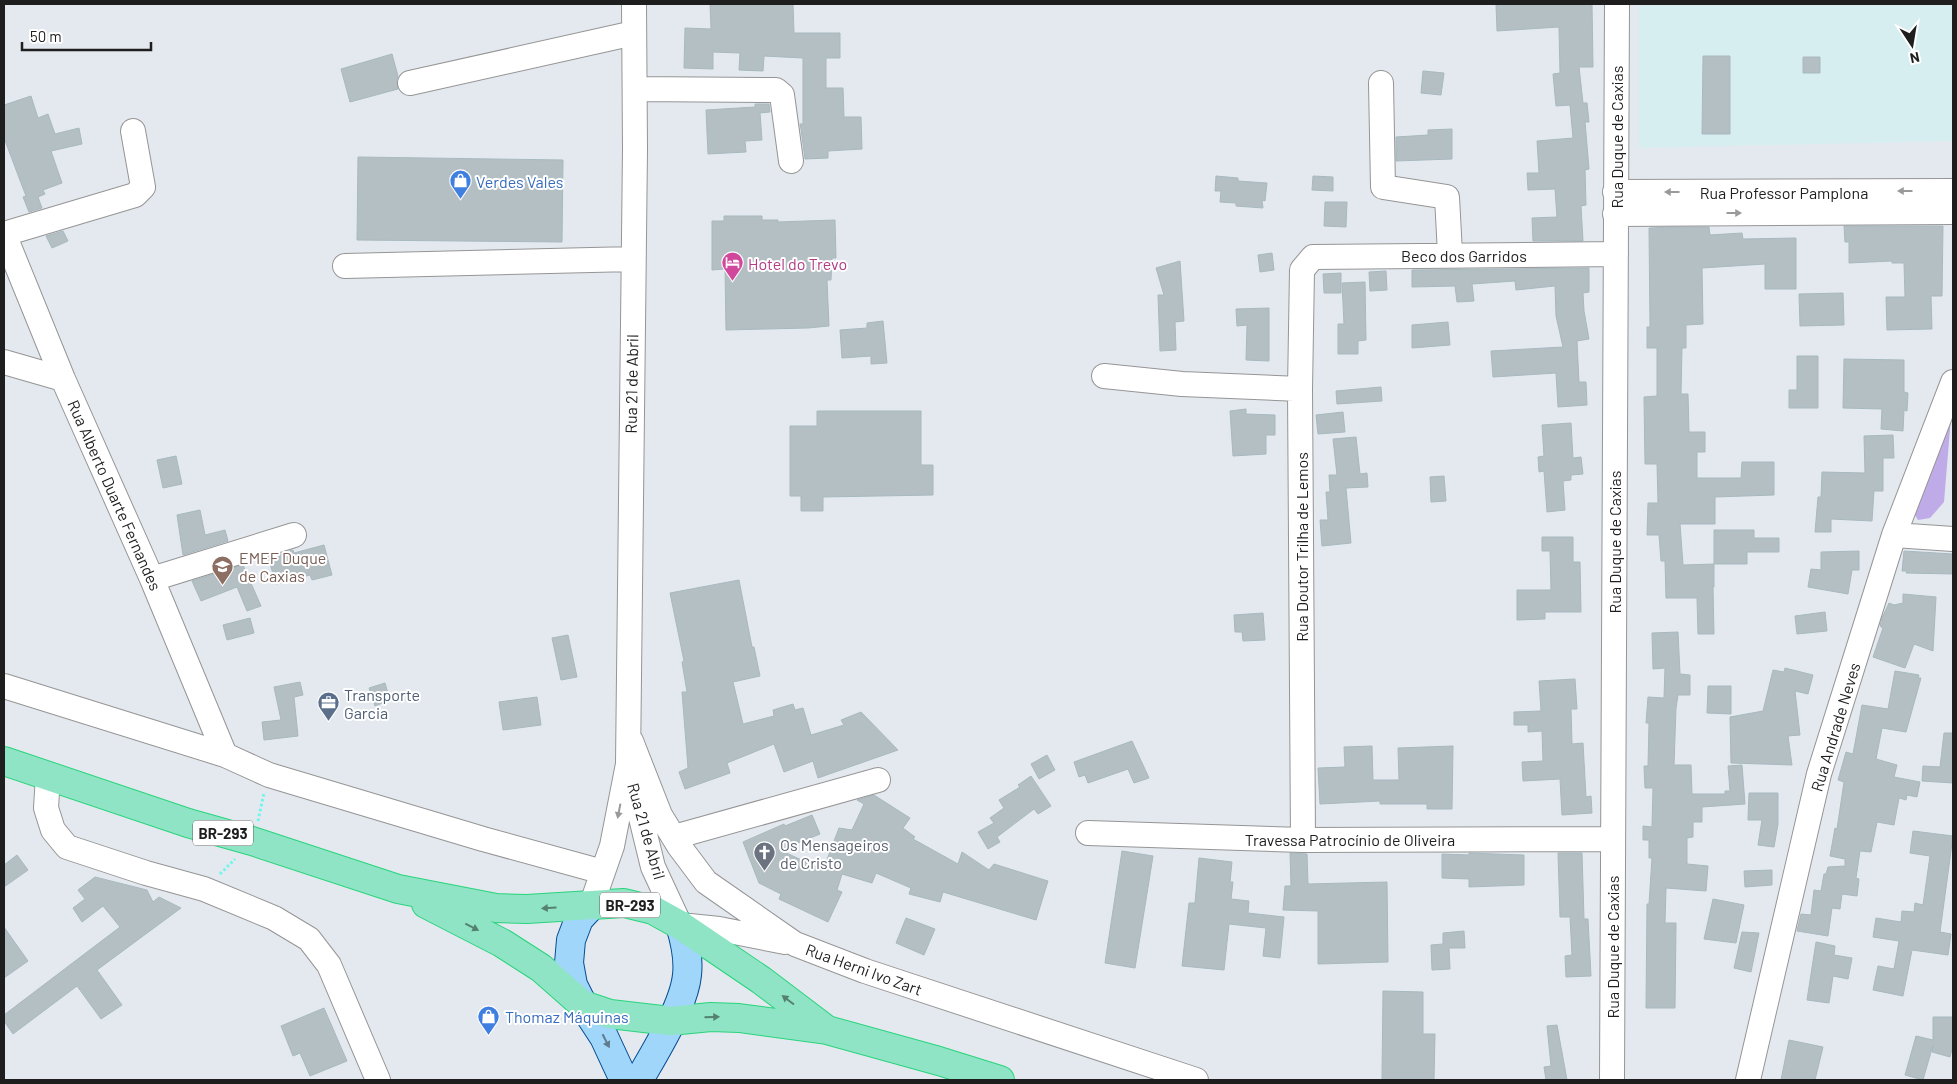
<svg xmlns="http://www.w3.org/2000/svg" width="1957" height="1084" font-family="Barlow,sans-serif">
<rect width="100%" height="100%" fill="#e4e9ef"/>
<path fill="#d7eef0" d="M1639,4H1953V141L1639,148Z"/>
<path fill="#bfabe7" d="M1951,417L1944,502L1930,518L1918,520L1912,510Z"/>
<path fill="#b4bfc3" stroke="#a7b9c0" d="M710,4H793L794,33H840V58H826V88H843L844,117H861L862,149L828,151V158L805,159L801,129L800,124H803V58L764,56L763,71L739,70L740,53L713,52V69L684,68L685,28L711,29Z
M1496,4H1592L1593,67H1579L1583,103H1587L1589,122H1585L1589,169L1585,170L1586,205L1581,206L1583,241H1533L1532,218L1557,217L1555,189L1528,190L1527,173H1539L1537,141L1573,138L1570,105L1556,106L1553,74L1560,73L1559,27L1497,31Z
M392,54L398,76L397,79L398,89L350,102L341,69Z
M1703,56H1730V134H1702Z
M1803,57H1820V73H1803Z
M1423,71L1444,73L1441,95L1421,93Z
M31,96L38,118L48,114L55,134L79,128L82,144L51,151L62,183L43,190L45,194L38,197L42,208L29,212L23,197L26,196L4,138V105Z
M755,104H769L770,112L760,113L762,140L745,141L746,152L708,154L706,110L755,107Z
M1452,129V159L1396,161V137L1428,135V130Z
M358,157L563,160L562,242L357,240Z
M1216,176L1238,178V181L1267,183L1265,201L1262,200L1263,208L1236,206V203L1220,202L1221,191H1215Z
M1313,176L1333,177V191L1312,190Z
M1325,202H1347L1346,227L1324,226Z
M724,216H762V220H778V222L835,220L836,258H832L831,280H827L829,326L808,328L726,330L725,269L712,270V221H724Z
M1844,226H1943L1942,296H1931L1932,329L1887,330L1886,297H1905L1904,263H1892V261L1849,263V242H1845Z
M1673,227H1709L1710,235L1742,233L1743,239L1796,238V289H1765V264L1702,268L1703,324L1686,325V348H1682L1681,394H1688L1689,432H1705V452H1697V478H1741L1742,462H1774V495L1715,497V524H1680L1683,565L1714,564V587H1713L1714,634H1698L1697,598H1666L1665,561H1661L1659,535H1647L1648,503H1658L1657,464H1645L1644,397L1657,396V348H1647V327H1650L1649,228Z
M63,231L68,241L52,248L46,236Z
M1272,253L1274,270L1260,272L1258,255Z
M1180,261L1184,321L1175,322L1176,350L1160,351L1158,295H1164L1156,268Z
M1589,268V292L1583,293L1584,311L1589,339L1577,341L1579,382H1586L1587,405L1558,407L1556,373L1493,377L1491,351L1563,347L1556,316L1555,286L1516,290L1515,281L1472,284L1474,301L1457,302L1455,286L1412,287V270Z
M1386,271L1387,290L1370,291L1369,272Z
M1341,273V293H1324L1323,274Z
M1365,282L1366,340L1358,341V354H1338V324H1344L1342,283Z
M1843,293L1844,325L1800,326L1799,294Z
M1269,308V361L1246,360L1247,325L1237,326L1236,309Z
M883,321L887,363L871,364V356L842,358L840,330L867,328V323Z
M1448,322L1450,345L1412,348V325Z
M1797,356H1818V408H1789V390H1797Z
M1844,359L1904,360V392L1908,393L1907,411L1904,410L1903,431L1881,429L1882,409L1843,408Z
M1381,387L1382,401L1337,404L1336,391Z
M1246,409V414L1275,415V435H1266V454L1233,456L1230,411Z
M817,411H921V465H933V495L823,497V511H801V496H790V426H817Z
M1343,412L1345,432L1318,434L1316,415Z
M1571,423L1573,458L1581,457L1583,474L1571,475V480L1563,481L1565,510L1547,512L1544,471L1539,472L1538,457L1544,456L1542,425Z
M1893,435L1894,458H1883V491H1874L1872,521L1831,519V532H1815L1818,497H1821L1822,472L1865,473L1864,436Z
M1356,437L1360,474L1367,473L1368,487L1346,488L1351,543L1322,546L1320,520H1328L1326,492H1330L1329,475H1337L1333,439Z
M176,456L182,484L163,488L157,460Z
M1444,476L1446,501L1431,502L1430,477Z
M200,510L205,535L225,530L228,541L183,555L177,515Z
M1714,530H1754V538H1779V552H1747V564H1714Z
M1542,537H1573V562H1580L1581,612H1545V619L1517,620V590H1551L1550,551H1542Z
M324,545L332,575L312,580L310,575L276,584L268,557L293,550L294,553Z
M1859,551V570H1852L1848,594L1808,587L1811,569L1821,570V552Z
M1904,551L1953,554V574L1906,573L1907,571H1902Z
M243,565L261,606L247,611L237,587L201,601L192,581Z
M739,580L752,647H754L760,676L733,682L743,724L774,716L773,710L793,704L795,710L803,708L811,735L844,725L841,720L861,712L898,750L818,778L813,761L784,772L774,744L727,763L730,773L685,789L679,772L688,768L682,692H687L682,662L684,661L670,593Z
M1903,594L1936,597L1933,651L1914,644L1905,668L1873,657L1883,628L1880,626L1882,618L1889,603L1894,605L1903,603Z
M1825,612L1827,631L1797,634L1795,616Z
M1263,613L1265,640L1243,641L1242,632H1235L1234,615Z
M250,618L254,633L227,640L223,625Z
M1678,632L1680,674L1690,675V695H1678L1676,708L1674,765H1691L1692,794H1725V791H1730L1728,766L1742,765L1745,804L1702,807V822H1693V837L1687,838V864L1708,866L1706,891L1666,888L1665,923H1676L1675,1008H1646L1647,904H1649L1652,858H1649V840H1643V826L1652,827L1653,788H1645L1644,766H1648L1649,723H1646L1648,697L1664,698L1665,668L1653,669L1652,633Z
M568,635L577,677L561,680L552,638Z
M1785,668L1813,675L1808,694L1795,691L1800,735L1788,736L1792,765L1731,763L1730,717L1763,711L1773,670L1784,672Z
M1895,671L1919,675L1918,678H1921L1906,732L1882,728L1876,759L1897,765L1894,777L1920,782L1917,797L1907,795L1906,800L1899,798L1894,825L1877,822L1871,852L1860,851L1856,878L1859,879L1857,896L1842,894L1840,909L1832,908L1828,936L1797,931L1801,914L1811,915L1814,890L1821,891L1824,874H1826L1828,867L1845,866V859L1830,856L1835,828L1837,829L1844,782L1838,780L1846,752L1853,754L1862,705L1888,709Z
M1575,679L1577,709H1571L1572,744L1583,743L1586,797L1591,796L1592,813L1562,815L1560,779L1523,781L1522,762L1543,761L1542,731L1528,732V725H1514V712L1541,711L1539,681Z
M300,682L303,695L294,697L298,736L264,740L262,722L281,720L274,687Z
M385,683L390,700L375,706L369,688Z
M1708,686H1731V714L1707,713Z
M537,697L541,725L503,730L499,702Z
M1944,733H1953V783L1922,781L1923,766L1940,767Z
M1132,741L1149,778L1134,783L1128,769L1088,783L1085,775L1079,777L1074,762Z
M1372,746L1373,780H1399L1398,748L1453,746L1452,809H1427V804H1380V801L1320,804L1318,768L1345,767L1344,747Z
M1047,755L1055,770L1039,779L1031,764Z
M1031,776L1051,806L1038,814L1034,809L997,837L1000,842L988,849L978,832L994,823L990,818L1004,808L999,800L1020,787L1018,785Z
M1749,793H1778V824L1774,847L1758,845L1762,820H1748Z
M874,795L910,818L903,828L915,837L913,839L958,864L962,852L989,870L994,864L1048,881L1036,920L943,892L940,902L909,894L911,888L876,873L872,883L842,874L837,890L842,892L828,922L779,899L781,894L759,883L743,842L784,824L785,826L812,815L820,834L780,850L823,870L839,828L852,830L864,804L857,800Z
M1913,831L1953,836L1940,932L1951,934L1948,955L1912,950L1903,996L1873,990L1878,966L1894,969L1899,941L1873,937L1876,918L1901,922L1902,911L1914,912L1915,903L1923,905L1930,856L1910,853Z
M1122,851L1153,856L1135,968L1105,963Z
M1290,853L1307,854L1308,884L1387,882L1388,962L1318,964V911L1283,910L1285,886H1291Z
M1469,853L1524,855V885L1469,887V879L1442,878V854L1469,855Z
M1558,853H1582L1584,919H1588L1591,976L1566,977L1565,956L1572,955L1570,917H1560Z
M17,855L28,870L4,887V865Z
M1199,858L1232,862L1230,882H1233L1231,899L1249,901L1248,913L1284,917L1280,958L1263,956L1266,928L1229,924L1224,970L1182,966L1189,903H1195Z
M1772,870V885L1745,887L1744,871Z
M95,877L147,890L153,902L159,897L181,908L97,970L122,1005L101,1019L77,986L13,1034L4,1021V1015L120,927L103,906L82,922L73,908L85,899L78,890Z
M1713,899L1744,905L1736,943L1704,939Z
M906,918L935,929L924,955L896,943Z
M4,927L28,961L4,978Z
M1464,931L1465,948H1449L1450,969L1432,970L1431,945L1443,944V933Z
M1742,932L1759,933L1751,972L1734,968Z
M1816,942L1835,946L1834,955L1852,958L1848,979L1833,976L1829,1003L1807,1000Z
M1383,991L1423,992V1034H1435L1434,1080H1382Z
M324,1008L347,1061L310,1076L300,1053L293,1056L281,1026Z
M1933,1017H1953V1045L1950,1057L1932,1052L1933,1045L1923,1080L1905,1075L1916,1036L1933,1040Z
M1557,1025L1567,1080H1546L1544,1067L1551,1066L1547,1026Z
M1789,1040L1823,1047L1815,1080H1781Z"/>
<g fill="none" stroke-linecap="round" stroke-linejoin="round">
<defs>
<path id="minor" d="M410,83L634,33
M1381,83L1383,187L1447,197L1450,254
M635,89L776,90L782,95L791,161
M1615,192L1953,191
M1615,214L1953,212
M4,234L63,379L152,579L225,755
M4,234L135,195L143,187L133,131
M345,266L633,259
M4,362L63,379
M1104,376L1182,384L1300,389
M1894,535L1953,539
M152,579L294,535
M4,686L225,755L269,775L483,839L603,872
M631,741L660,815L679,846L706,882L795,944L865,971L1196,1080
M630,773L653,867L680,925L719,929L785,942
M48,776L46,808L53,830L67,847L146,873L204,889L274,918L309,939L329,965L378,1080
M1088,833L1303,840L1613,839
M674,837L878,780
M1303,840L1300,389L1302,270L1313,257L1616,254
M591,906L612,846L628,764L635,149L634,4
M1612,1080L1617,4
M1748,1080L1819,774L1894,535L1953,382"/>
<path id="major" d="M591,906L579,919L571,940L569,963L573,985L583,1005L604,1037L624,1080
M639,1080C655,1052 684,1006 687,975C689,957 685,941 680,925"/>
<path id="highway" d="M4,761L188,823L252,841L398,889L496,908L527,909L624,903L653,910L680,925L761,980L827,1030
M426,904L502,943L541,968L583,1005L610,1014L670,1021L711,1017L739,1018L827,1030L939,1061L1000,1080"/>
</defs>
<use href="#minor" stroke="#959595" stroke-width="26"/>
<use href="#major" stroke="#044d93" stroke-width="30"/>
<use href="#highway" stroke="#29d47b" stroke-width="30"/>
<path stroke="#6ef6ec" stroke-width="3" stroke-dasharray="2.5 2.5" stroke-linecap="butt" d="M258,821L264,793
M220,874L235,859"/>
<use href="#minor" stroke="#fff" stroke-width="24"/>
<use href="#major" stroke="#9fd6f9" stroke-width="28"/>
<use href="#highway" stroke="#8ee4c5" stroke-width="28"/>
</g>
<defs><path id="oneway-solid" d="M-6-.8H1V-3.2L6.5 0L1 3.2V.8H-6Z" transform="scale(1.25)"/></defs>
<g fill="#9a9a9a">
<use href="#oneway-solid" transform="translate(1905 191) rotate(180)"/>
<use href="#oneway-solid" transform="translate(1672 192) rotate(180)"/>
<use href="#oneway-solid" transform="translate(1734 213)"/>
<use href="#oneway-solid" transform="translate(619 811) rotate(101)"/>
</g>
<g fill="#568172">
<use href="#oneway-solid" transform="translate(549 908) rotate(177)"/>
<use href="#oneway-solid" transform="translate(472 927) rotate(27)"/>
<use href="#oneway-solid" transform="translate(788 1000) rotate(-143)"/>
<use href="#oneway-solid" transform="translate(712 1017) rotate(-1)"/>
</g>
<use fill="#5e7a8c" href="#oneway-solid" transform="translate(606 1041) rotate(63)"/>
<defs>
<symbol id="shop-pin" viewBox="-11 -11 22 30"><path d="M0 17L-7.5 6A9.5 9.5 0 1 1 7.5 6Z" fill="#3f7fe0" stroke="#fff"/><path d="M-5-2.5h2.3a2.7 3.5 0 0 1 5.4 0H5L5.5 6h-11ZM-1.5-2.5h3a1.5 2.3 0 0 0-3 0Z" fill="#fff"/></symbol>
<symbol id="hotel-pin" viewBox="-11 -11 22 30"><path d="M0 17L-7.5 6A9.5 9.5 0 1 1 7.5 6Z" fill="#d1479c" stroke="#fff"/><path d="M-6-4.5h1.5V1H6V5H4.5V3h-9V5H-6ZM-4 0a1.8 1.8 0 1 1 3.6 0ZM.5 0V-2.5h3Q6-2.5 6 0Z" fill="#fff"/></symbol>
<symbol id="school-pin" viewBox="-11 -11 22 30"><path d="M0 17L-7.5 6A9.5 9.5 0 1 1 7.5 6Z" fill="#8d6e63" stroke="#fff"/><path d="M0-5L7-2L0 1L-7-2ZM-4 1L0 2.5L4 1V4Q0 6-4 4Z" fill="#fff"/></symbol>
<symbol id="office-pin" viewBox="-11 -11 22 30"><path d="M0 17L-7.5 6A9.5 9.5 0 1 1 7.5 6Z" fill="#5c6f8a" stroke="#fff"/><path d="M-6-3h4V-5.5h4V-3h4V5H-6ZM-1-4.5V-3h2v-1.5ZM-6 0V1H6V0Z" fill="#fff"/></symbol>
<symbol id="church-pin" viewBox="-11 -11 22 30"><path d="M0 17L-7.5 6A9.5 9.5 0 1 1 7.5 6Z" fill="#6b7280" stroke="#fff"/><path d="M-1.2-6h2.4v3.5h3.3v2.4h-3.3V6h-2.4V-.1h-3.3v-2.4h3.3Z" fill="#fff"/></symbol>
</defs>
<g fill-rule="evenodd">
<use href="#shop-pin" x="448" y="168" width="25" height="34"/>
<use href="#hotel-pin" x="720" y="250" width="25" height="34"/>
<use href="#school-pin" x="210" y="554" width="25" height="34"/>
<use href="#office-pin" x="316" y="690" width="25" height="34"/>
<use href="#church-pin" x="752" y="840" width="25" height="34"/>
<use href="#shop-pin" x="476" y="1004" width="25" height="34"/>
</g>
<g text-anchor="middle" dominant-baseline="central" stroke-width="4" stroke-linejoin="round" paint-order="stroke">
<g fill="#fff" stroke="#626262" stroke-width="1">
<rect x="193" y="820.5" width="60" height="25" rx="4"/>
<rect x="600" y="892.5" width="60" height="25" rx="4"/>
</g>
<g font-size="15" font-weight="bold" fill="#1e1e1e">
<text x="223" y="833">BR-293</text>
<text x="630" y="905">BR-293</text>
</g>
<g font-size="16" fill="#1e1e1e" stroke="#fff">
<text transform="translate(1616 137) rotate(-90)">Rua Duque de Caxias</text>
<text x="1784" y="192">Rua Professor Pamplona</text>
<text x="1464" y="255">Beco dos Garridos</text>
<text transform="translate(631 384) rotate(-89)">Rua 21 de Abril</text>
<text transform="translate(115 495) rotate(66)">Rua Alberto Duarte Fernandes</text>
<text transform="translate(1614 542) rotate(-90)">Rua Duque de Caxias</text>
<text transform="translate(1301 547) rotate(-90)">Rua Doutor Trilha de Lemos</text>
<text transform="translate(1835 727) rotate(-73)">Rua Andrade Neves</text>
<text transform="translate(647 831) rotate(74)">Rua 21 de Abril</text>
<text x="1350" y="839">Travessa Patrocínio de Oliveira</text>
<text transform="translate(1612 947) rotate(-90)">Rua Duque de Caxias</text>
<text transform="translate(864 969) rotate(20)">Rua Herni Ivo Zart</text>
</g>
<g font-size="16" fill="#366cbe" stroke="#fff" text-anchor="start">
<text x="476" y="181">Verdes Vales</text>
<text x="505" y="1016">Thomaz Máquinas</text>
</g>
<g font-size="16" fill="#b23c85" stroke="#fff" text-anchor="start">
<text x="748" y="263">Hotel do Trevo</text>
</g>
<g font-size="16" fill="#785e54" stroke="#fff" text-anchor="start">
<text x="239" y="557">EMEF Duque<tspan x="239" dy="18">de Caxias</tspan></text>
</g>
<g font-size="16" fill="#4e5e75" stroke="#fff" text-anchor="start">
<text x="344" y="694">Transporte<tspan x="344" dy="18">Garcia</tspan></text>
</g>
<g font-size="16" fill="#5b616d" stroke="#fff" text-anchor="start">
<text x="780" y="844">Os Mensageiros<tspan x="780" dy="18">de Cristo</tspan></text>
</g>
</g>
<rect width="1957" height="1084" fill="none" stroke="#1e1e1e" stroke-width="10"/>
<g transform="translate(1912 45) rotate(168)" stroke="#ffffff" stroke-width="4" paint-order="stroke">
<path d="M0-4L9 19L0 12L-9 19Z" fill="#1e1e1e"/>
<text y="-8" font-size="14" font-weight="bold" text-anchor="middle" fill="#1e1e1e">N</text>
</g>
<path d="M22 42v8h129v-8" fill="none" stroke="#1e1e1e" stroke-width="2.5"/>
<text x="30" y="42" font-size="15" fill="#1e1e1e" stroke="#ffffff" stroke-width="4" paint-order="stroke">50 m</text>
</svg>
